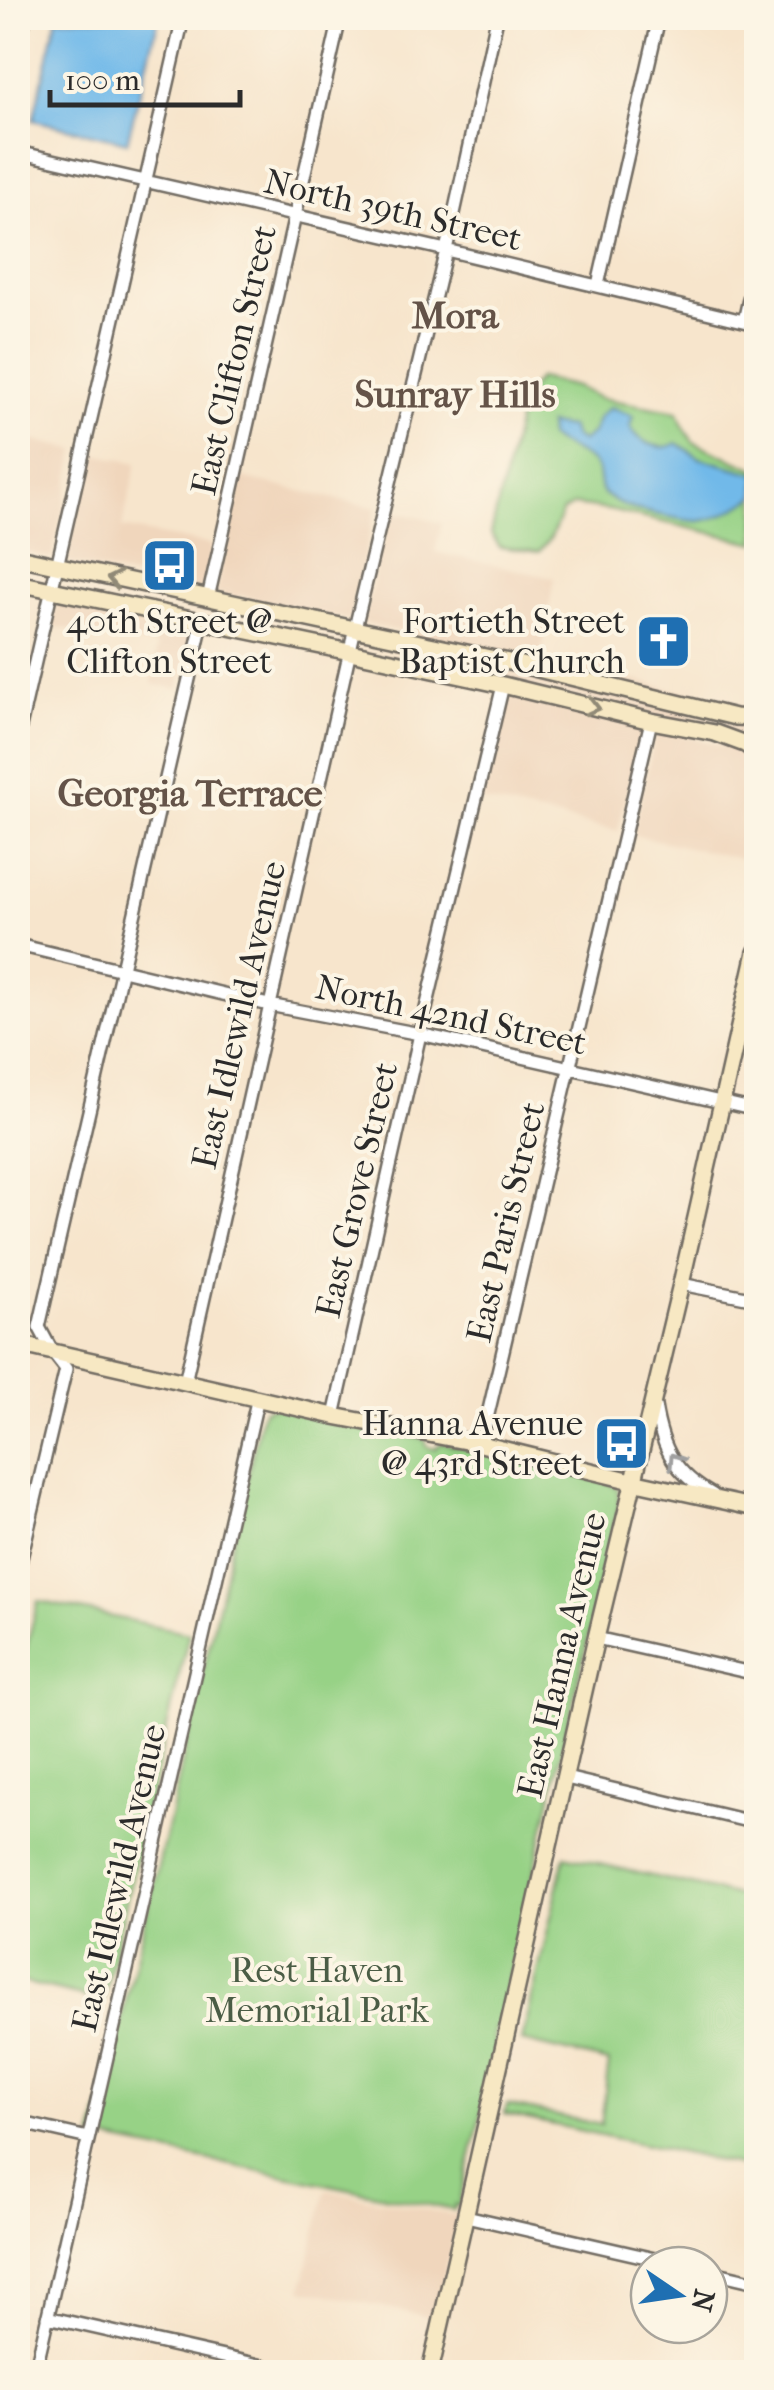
<svg xmlns="http://www.w3.org/2000/svg" width="774" height="2390" font-family="'IM FELL French Canon',serif">
<rect width="100%" height="100%" fill="#fcf5e5"/>
<filter id="ink" filterUnits="userSpaceOnUse"><feTurbulence type="fractalNoise" baseFrequency=".01" numOctaves="2"/><feDisplacementMap in="SourceGraphic" scale="20" xChannelSelector="R" yChannelSelector="G"/><feConvolveMatrix kernelMatrix="1 2 1 2 8 2 1 2 1" color-interpolation-filters="sRGB"/></filter>
<filter id="wash" filterUnits="userSpaceOnUse"><feTurbulence type="fractalNoise" baseFrequency=".0048" numOctaves="4" result="noise"/><feDisplacementMap in="SourceGraphic" scale="40" xChannelSelector="R" yChannelSelector="G"/><feGaussianBlur stdDeviation="2.25" result="paint"/><feColorMatrix in="noise" values="0 0 0 0 0 0 0 0 0 0 0 0 0 0 0 0 0 1.4 0 .05"/><feComposite in="paint" operator="in"/></filter>
<g filter="url(#wash)">
<rect width="100%" height="100%" fill="#f7e5cc"/>
<path fill="#f0d6bc" d="M18,437L76,450L52,559L18,550Z
M91,453L137,463L122,528L212,545L202,591L66,562Z
M242,478L376,508L349,620L238,595L237,598L216,593Z
M390,511L442,523L435,552L554,578L541,657L756,710V714L511,655L363,623Z
M57,599L193,627L179,689L152,684L157,646L98,633L51,627Z
M496,666L756,728L755,741L496,677Z
M509,693L643,726L618,831L483,801Z
M657,729L754,754L756,758V862L633,835Z
M326,2190L453,2215L459,2213L434,2318L302,2289Z"/>
<path fill="#97d286" stroke="#617e58" stroke-width="2.5" d="M539,378L576,387L600,398L678,412L682,424L693,442L756,469V543L609,510L575,505L563,511L551,537L539,552L500,547L491,534L523,397Z
M276,1407L425,1439L427,1447L435,1449L441,1443L538,1466L541,1472L549,1474L554,1470L608,1482L618,1489L619,1504L498,2027L495,2028L493,2038L497,2047L459,2206L455,2205L454,2210L93,2137L173,1804L261,1416L265,1409Z
M38,1601L189,1633L103,2001L18,1981V1680Z
M565,1856L756,1900V2169L505,2114L507,2105L601,2125L609,2062L522,2041Z"/>
<path fill="#71b9e9" stroke="#4e728a" stroke-width="2.5" d="M57,18H159L127,142L33,120Z
M610,407L633,416L630,426C638,442 661,453 677,443L700,458L756,474V496C740,506 719,519 700,521C689,522 635,510 624,506C618,503 609,498 604,494C596,485 602,474 595,465C583,452 562,448 549,437L548,425L570,427L574,437L582,441L593,433L598,418Z"/>
</g>
<g filter="url(#ink)">
<g fill="none" stroke-linecap="round" stroke-linejoin="round">
<defs>
<path id="street" d="M18,50L25,18
M18,152L446,250L756,324
M598,285L659,18
M744,321L756,268
M208,598L340,18
M18,736L183,18
M18,945L269,1005L420,1034L756,1110
M681,1284L756,1299
M185,1382L355,628L446,250L497,18
M655,1406C662,1449 675,1474 713,1495
M334,1416L420,1034L503,685
M481,1444L651,721
M18,1571L66,1369L52,1351L39,1327L202,623
M596,1638L756,1674
M566,1778L756,1823
M18,2122L88,2138
M466,2216L681,2265
M709,2271L756,2282
M47,2317L290,2372
M35,2372L258,1397"/>
<path id="secondary" d="M18,557L509,662L735,717L756,718
M18,583L350,652L503,685L651,721L715,733L745,744L756,752
M18,1344L334,1416L481,1444L632,1481L756,1508
M430,2372L596,1638L681,1284L756,952"/>
</defs>
<use href="#street" stroke="#726c63" stroke-width="16"/>
<use href="#secondary" stroke="#726c63" stroke-width="20"/>
<use href="#street" stroke="#fff" stroke-width="11"/>
<use href="#secondary" stroke="#f7e8c3" stroke-width="15"/>
</g>
<defs><path id="oneway-chevron" d="M-2-3.5L2.5 0L-2 3.5" fill="none" stroke-width="1.6" stroke-linecap="round" stroke-linejoin="round" transform="scale(2.5)"/></defs>
<g stroke="#918a77">
<use href="#oneway-chevron" transform="translate(114 579) rotate(-168)"/>
<use href="#oneway-chevron" transform="translate(593 707) rotate(14)"/>
</g>
<use stroke="#a0a0a0" href="#oneway-chevron" transform="translate(675 1460) rotate(-123)"/>
</g>
<defs>
<symbol id="bus-square" viewBox="-11 -11 22 22"><rect x="-9" y="-9" width="18" height="18" rx="4" fill="#1f6fb2" stroke="#fcf5e5"/><path d="M-5-6H5V4H4V6H2V4H-2V6H-4V4H-5ZM-3.5-4V0h7V-4ZM-3.5 1.2v1.5H-2V1.2ZM2 1.2v1.5H3.5V1.2Z" fill="#fff"/></symbol>
<symbol id="church-square" viewBox="-11 -11 22 22"><rect x="-9" y="-9" width="18" height="18" rx="4" fill="#1f6fb2" stroke="#fcf5e5"/><path d="M-1.2-6h2.4v3.5h3.3v2.4h-3.3V6h-2.4V-.1h-3.3v-2.4h3.3Z" fill="#fff"/></symbol>
</defs>
<g fill-rule="evenodd">
<use href="#bus-square" x="138" y="534" width="63" height="63"/>
<use href="#church-square" x="632" y="610" width="63" height="63"/>
<use href="#bus-square" x="590" y="1412" width="63" height="63"/>
</g>
<g text-anchor="middle" dominant-baseline="central" stroke-width="8" stroke-linejoin="round" paint-order="stroke">
<g font-size="35" fill="#2b2b2b" stroke="#fcf5e5">
<text transform="translate(393 210) rotate(13)">North 39th Street</text>
<text transform="translate(234 360) rotate(-77)">East Clifton Street</text>
<text transform="translate(239 1015) rotate(-77)">East Idlewild Avenue</text>
<text transform="translate(451 1015) rotate(12)">North 42nd Street</text>
<text transform="translate(357 1190) rotate(-77)">East Grove Street</text>
<text transform="translate(506 1222) rotate(-77)">East Paris Street</text>
<text transform="translate(562 1655) rotate(-77)">East Hanna Avenue</text>
<text transform="translate(119 1878) rotate(-77)">East Idlewild Avenue</text>
</g>
<g font-size="35" fill="#2b2b2b" stroke="#fcf5e5" text-anchor="end">
<text x="169" y="621" text-anchor="middle">40th Street @<tspan x="169" dy="40">Clifton Street</tspan></text>
<text x="625" y="621">Fortieth Street<tspan x="625" dy="40">Baptist Church</tspan></text>
<text x="583" y="1423">Hanna Avenue<tspan x="583" dy="40">@ 43rd Street</tspan></text>
</g>
<g font-size="35" fill="#4b5d46" stroke="#fcf5e5">
<text x="317" y="1970">Rest Haven<tspan x="317" dy="40">Memorial Park</tspan></text>
</g>
<g font-size="38" font-weight="bold" fill="#645348" stroke="#fcf5e5">
<text x="455" y="315">Mora</text>
<text x="455" y="394">Sunray Hills</text>
<text x="190" y="793">Georgia Terrace</text>
</g>
</g>
<rect width="774" height="2390" fill="none" stroke="#fcf5e5" stroke-width="60"/>
<g transform="translate(679 2295) rotate(103)"><circle r="48" fill="#fcf5e5" stroke="#a8a49b" stroke-width="2.5"/>
<path d="M0-8L18 38L0 25L-18 38Z" fill="#1f6fb2"/>
<text y="-15" font-size="28" font-weight="bold" text-anchor="middle" fill="#2b2b2b">N</text>
</g>
<path d="M50 90v15h190v-15" fill="none" stroke="#2b2b2b" stroke-width="5"/>
<text x="65" y="90" font-size="30" fill="#2b2b2b" stroke="#fcf5e5" stroke-width="8" paint-order="stroke">100 m</text>
</svg>
